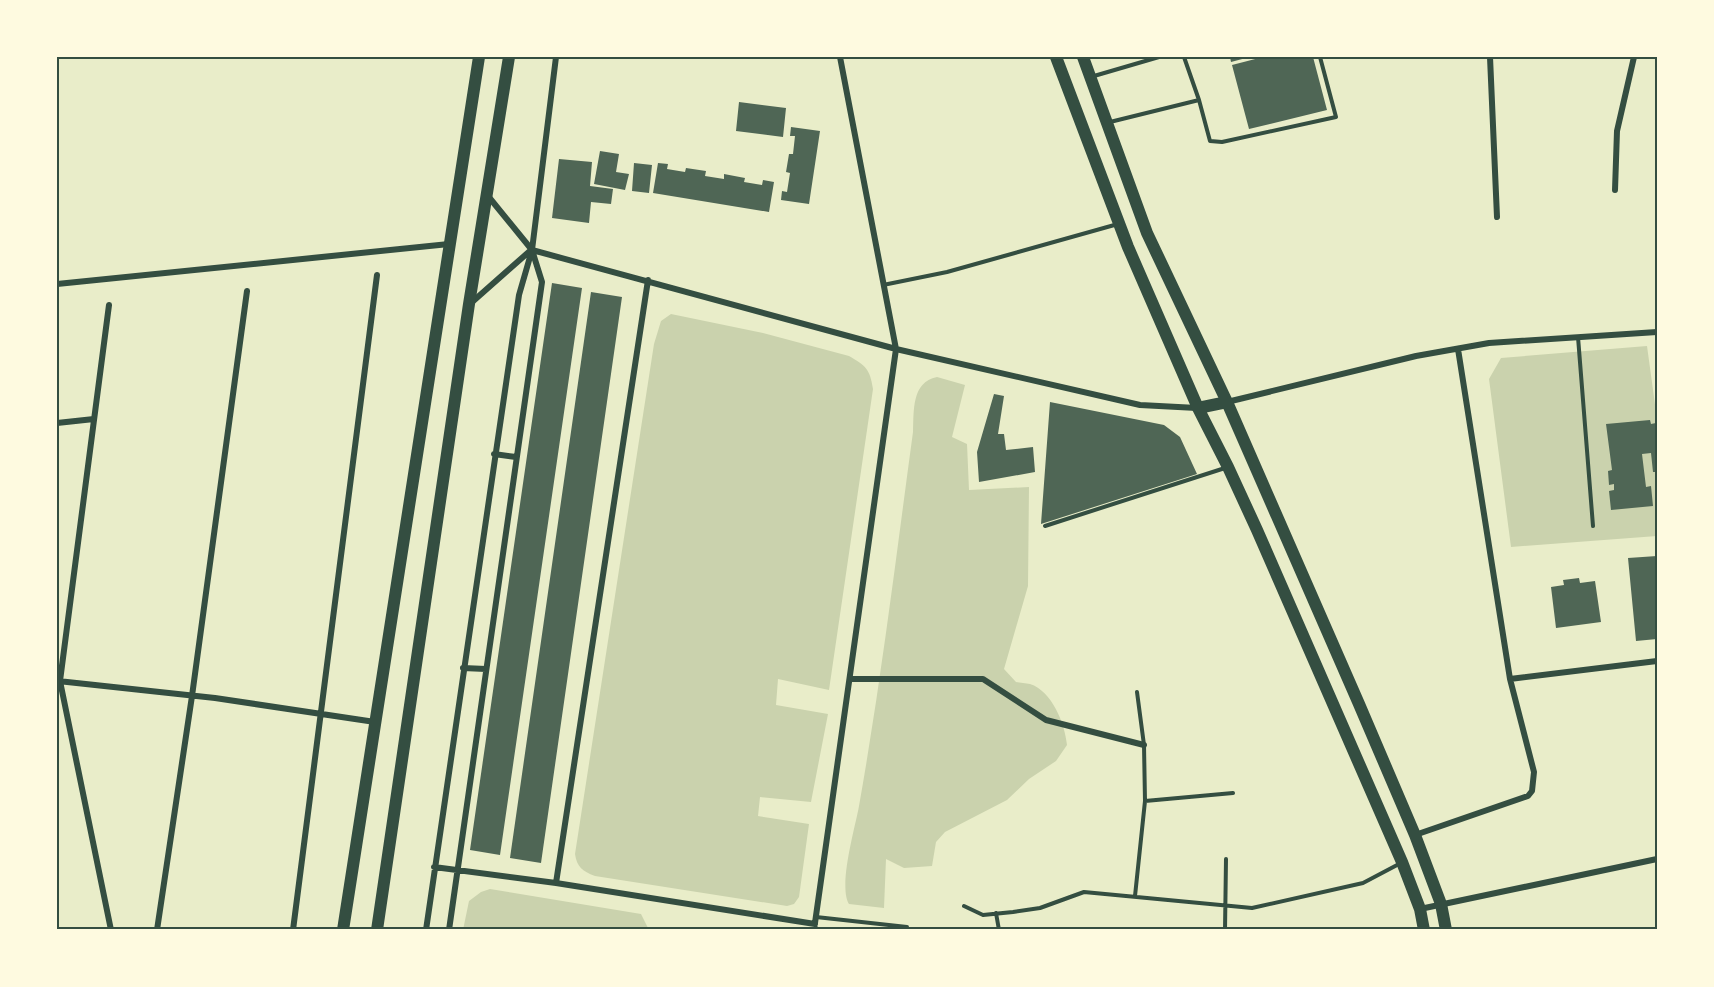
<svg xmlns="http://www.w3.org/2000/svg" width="1714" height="987" font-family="'Public Sans',sans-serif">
<rect width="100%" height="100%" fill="#e9edc9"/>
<path fill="#cad2ad" d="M671,314L763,333L849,356C866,366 870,369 873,389L829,690L778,679L776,705L828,714L811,802L760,797L758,816L809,824L799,897L794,904L787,906L595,876C582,871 577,867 575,854L654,344L661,321Z
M1647,346L1657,419V536L1511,547L1489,379L1501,358Z
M937,377L965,385L952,437L967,444L969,490L1029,487L1028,586L1004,669L1016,682C1020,683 1026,683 1030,684C1052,691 1065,724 1067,745L1056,761L1029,779L1007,800L945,832L936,842L932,866L904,868L886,859L884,908L849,904C838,886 855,828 859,806C881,682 896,557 913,432C914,412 911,382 937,377Z
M490,889L641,914L649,930H463L469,901L481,892Z"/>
<path fill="#4f6655" d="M1230,57H1246V58L1231,62Z
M1263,57H1313L1327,110L1249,129L1232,65Z
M739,102L786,108L783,137L736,131Z
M791,127L820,131L809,204L781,200L782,191L787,192L790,173L786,172L789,154H793L795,136H790Z
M600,151L619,154L616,172L629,174L625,190L594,184Z
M559,159L592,162L590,186L613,189L611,204L591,202L589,223L552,218Z
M634,163L652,165L649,193L632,191Z
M658,163L668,164L667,169L685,172L686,168L706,171L705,176L724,179V174L745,178L744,182L762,185L763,180L774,182L769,212L653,193Z
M552,283L582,288L500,855L470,850Z
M591,292L622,297L541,863L510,858Z
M994,394L1004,396L998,434H1004L1006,450L1033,447L1035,472L979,482L977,452Z
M1050,402L1164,425L1180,437L1197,474L1041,524Z
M1650,420L1651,424L1656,423L1657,472H1653L1651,453L1642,454L1646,487L1651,486L1653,506L1611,510L1609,491L1614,490V484L1609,485L1608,471L1612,470L1606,424Z
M1657,556V639L1636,641L1628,558Z
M1579,578L1580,583L1595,581L1601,622L1556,628L1551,587L1564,585L1563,580Z"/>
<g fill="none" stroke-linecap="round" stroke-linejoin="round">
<path stroke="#344e41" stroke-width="4" d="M1184,57L1199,100L1210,141L1222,142L1336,117L1320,57
M1094,76L1159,57
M1110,122L1199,100
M883,285L947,272L1118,224
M1578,337L1593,526
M1045,526L1225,468
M1145,801L1233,793
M1135,896L1145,801L1144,745L1137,692
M964,906L983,915L1013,912L1040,908L1084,892L1252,908L1363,883L1399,864
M996,913L999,930
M816,917L907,927V930
M1225,930L1226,859"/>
<path stroke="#344e41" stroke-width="6" d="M1490,57L1497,217
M1615,190L1617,131L1634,57
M488,196L532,250L896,349L1140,405L1197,408
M57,284L449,244
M471,303L531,250
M109,305L60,681L111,930
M1458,349L1510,679L1657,661
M1227,402L1416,356L1489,343L1657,332
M57,423L94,419
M494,454L516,457
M463,668L486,669
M851,679H983L1046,720L1144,745
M58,681L215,698L375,722
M1415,835L1528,796L1532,791L1534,772L1510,679
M434,867L556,883L815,924
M556,883L648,280
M1420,909L1657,859
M157,930L192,696L247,291
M293,930L377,275
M426,930L519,295L532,250L556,57
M449,930L542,282L532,250
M814,930L896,349L840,57"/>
<path stroke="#344e41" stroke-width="12" d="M1056,57L1128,247L1198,408L1228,467L1257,530L1402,862L1420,909L1424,930
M1083,57L1147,233L1227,402L1359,704L1415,835L1441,904L1446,930
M1198,408L1227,402"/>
<path stroke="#344e41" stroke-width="12" d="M343,930L479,57
M377,930L469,304L509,57"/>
</g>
<rect width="1714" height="987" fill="none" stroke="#fefae0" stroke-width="117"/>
<rect x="58" y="58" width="1598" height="870" fill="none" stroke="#344e41" stroke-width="2"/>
</svg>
